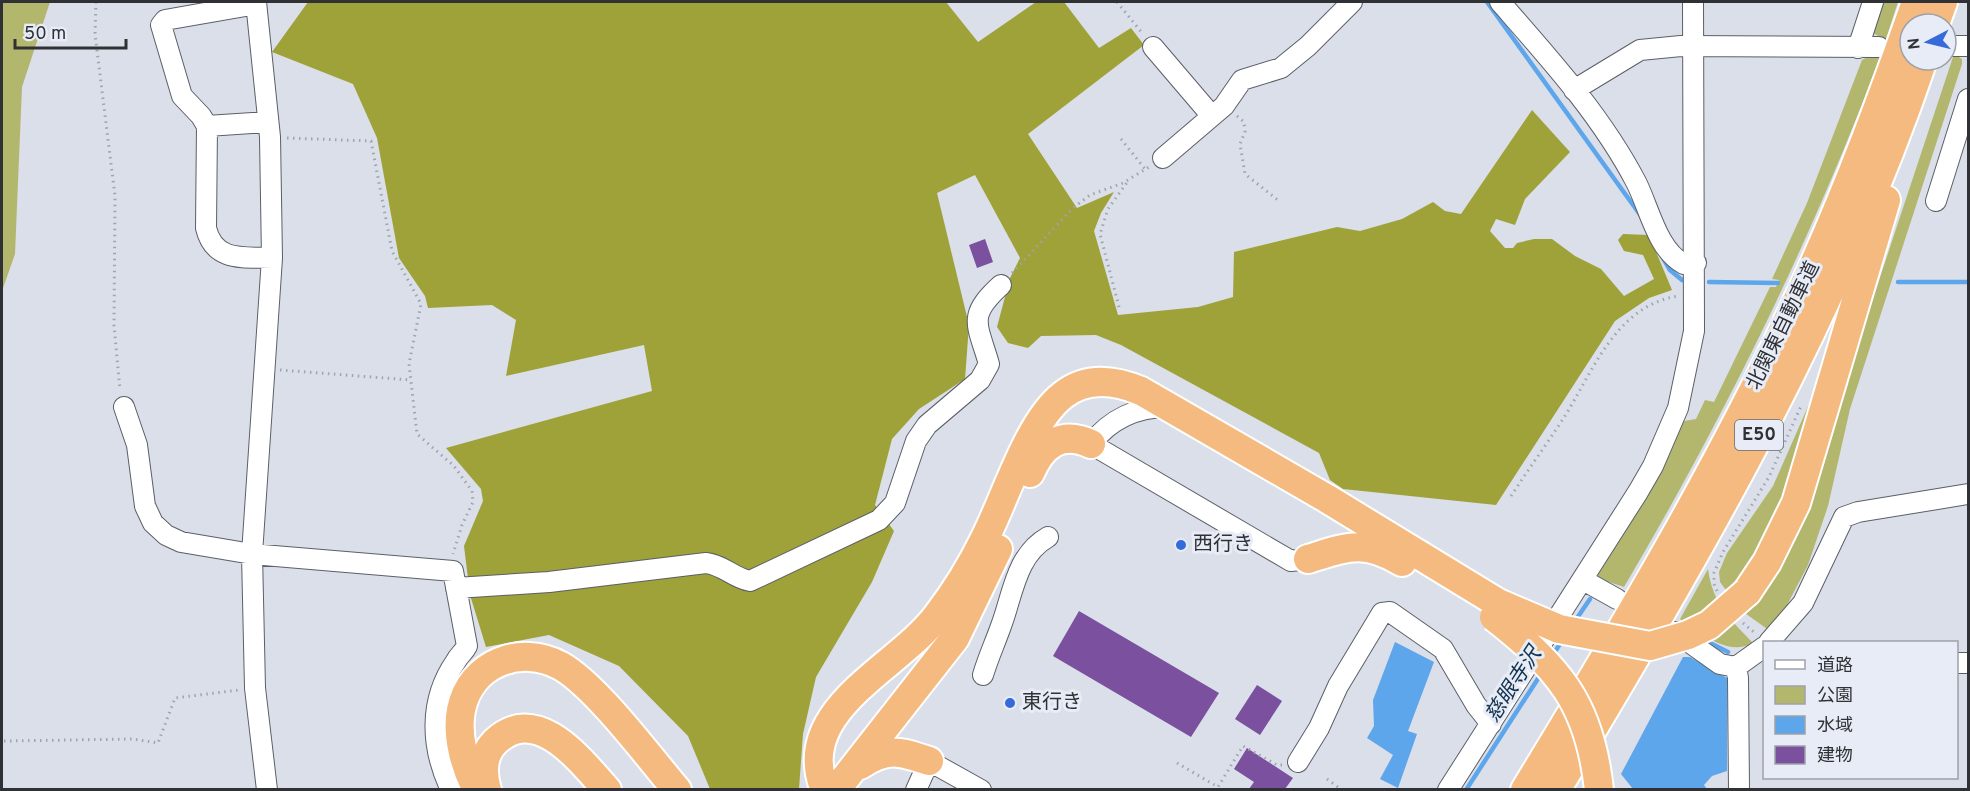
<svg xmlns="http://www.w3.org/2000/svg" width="1970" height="791" font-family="Overpass,'Noto Sans JP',sans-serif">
<rect width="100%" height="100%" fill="#dadfe9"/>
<path fill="#b3b76e" d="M2,2H50L22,87L15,254L2,291Z
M1880,2H1898L1886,39L1880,41V37L1871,32Z
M1954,54L1962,59V64L1850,409L1828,506L1808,565L1776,626L1770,631L1742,611L1720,582L1719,572L1727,553L1773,486L1813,395L1763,594L1790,549Z
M1871,55H1881C1811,241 1725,416 1624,587L1609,582L1605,585L1598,580V572L1679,427L1684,421L1696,419L1705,400L1714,402L1770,287H1776L1779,280L1772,279L1807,203L1862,60Z
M1708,569C1713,604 1729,618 1753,643C1727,657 1702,633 1680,619Z"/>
<path fill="#9ea238" d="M308,2H946L978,42L1036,2H1064L1099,48L1131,28L1144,45L1028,134L1077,208L1114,192L1101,213L1094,231L1118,315L1198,307L1233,297L1234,252L1337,227L1360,231L1402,219L1433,202L1445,211L1461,214L1532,110L1570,152L1525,199L1515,225L1496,219L1490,231L1505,248H1513L1517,243L1534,239H1552L1575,256L1601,269L1624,296L1654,279L1643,255L1624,251L1618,240L1623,234L1649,235L1672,290L1649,298L1615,321L1496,505L1343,489L1330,480L1319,453L1121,345L1096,335L1041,336L1028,348L1008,343L997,327L1010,278L1020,258L975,175L937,193L969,325L965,379L919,409L892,439L875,505L894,531L872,582L816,677L803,734L799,789H710L688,736L619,666L549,635L486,647L470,595L464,546L483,501L481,489L446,448L652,391L644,345L506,376L516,320L492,305L428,308L425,296L399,258L377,138L353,84L272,52Z"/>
<path fill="#5da6ec" d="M1395,642L1434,662L1408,731L1417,734L1398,788L1380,779L1393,755L1367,738L1374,726L1373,700Z
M1683,657H1690L1727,678V771L1712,776L1704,785L1707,789H1633L1621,774Z"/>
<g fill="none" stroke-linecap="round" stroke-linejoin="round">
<path stroke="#5da6ec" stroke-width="4.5" d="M1487,2L1641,216
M1663,258L1670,270L1682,280
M1709,282L1778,283
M1898,282H1968
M1575,621L1590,599
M1702,639L1728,652
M1552,656L1562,641
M1466,790L1541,674"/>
</g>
<path fill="#7b509f" d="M985,239L993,262L977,268L969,245Z
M1079,611L1219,693L1191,737L1053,656Z
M1257,685L1282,701L1260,735L1235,719Z
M1247,748L1293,778L1285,789H1249L1254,782L1234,769Z"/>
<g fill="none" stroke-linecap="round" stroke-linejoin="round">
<defs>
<path id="minor" d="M256,2L270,137L272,258L252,554L255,688L267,790
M1500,2C1549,58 1601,115 1636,182C1649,207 1657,250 1684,264L1696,263
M256,4L165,20L161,25L182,96L201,116L207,126L206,228C214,262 243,257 272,258
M1951,46H1968
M1153,47L1211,115
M1858,48L1873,2
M1574,90L1640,50L1681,46L1879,47
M207,126L268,122
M1163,158L1224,106L1242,80L1281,68L1308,46L1352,2
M1936,201L1968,99
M124,407L137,445L145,506L153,523L166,535L181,542L252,554L453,571L467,646C464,652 459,655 456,661C428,701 431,748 451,790
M1168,407C1137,407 1110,419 1091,444L1291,561L1308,559
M1583,580L1617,599
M456,588L549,582L706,563C724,565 733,578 750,581L879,520L895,503L916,441L927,425L980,380L989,364C977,323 967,316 1001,285
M1675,632L1720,664L1736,667L1764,647
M1769,642L1803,603L1844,517L1858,512L1968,494
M1956,663H1968
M1736,667L1738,678L1739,790
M983,675C988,658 995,643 1001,626C1013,594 1016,555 1048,537
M1298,762L1319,728L1338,686L1382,613L1390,612L1443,649L1476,705L1491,724
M916,790L929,761L981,790
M1448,790L1638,492L1653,466L1678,408L1694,331L1693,2"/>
<path id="highway" d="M1935,24L1943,2
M1030,473C1042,445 1061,430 1091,444
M1308,559C1347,547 1364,539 1402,562
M1747,592L1767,562L1796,503L1886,200
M860,765C887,747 899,751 929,761
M477,790C465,767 456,736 461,710C470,663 521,644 561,666C596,686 648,756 677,790
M487,790C482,773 482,755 495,742C537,702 581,761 607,790
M825,790C792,710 897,669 937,616C956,591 972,565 985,538C1006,497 1028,422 1063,395C1087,376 1115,380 1141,391L1326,498L1498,603
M836,790L955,638L998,549
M1525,790C1624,628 1721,465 1801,293C1845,198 1882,100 1916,2
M1556,790C1697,557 1835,319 1923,60"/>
</defs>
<use href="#minor" stroke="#5b5f68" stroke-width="22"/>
<use href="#highway" stroke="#fff" stroke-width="32"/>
<path stroke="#a0a4ac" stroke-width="3" stroke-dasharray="1.5 4.5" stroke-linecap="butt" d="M96,2L95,34L115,196L114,325L120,390
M1117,2L1143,34
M1237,116L1244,122L1245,132L1240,144L1245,174L1279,201
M287,138L371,141L392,251L421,304L409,364L417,434L454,466L472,491L473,502L462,525L453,554
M1121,139L1145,169
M1012,273L1073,208L1090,195L1123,183L1149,167
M1119,307L1100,234L1108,209L1128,181
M280,370L411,380
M1511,496C1528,470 1546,445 1563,419C1593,372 1615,306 1678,296
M1717,591L1714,584V573L1723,552L1769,477L1802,404
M1743,623L1756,634
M4,741L133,739L158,743L175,698L239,690
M1177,763L1218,787L1243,746L1277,765H1284
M1327,779L1342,790"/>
<use href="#minor" stroke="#fff" stroke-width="20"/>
<use href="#highway" stroke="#f5ba80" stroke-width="28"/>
<defs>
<path id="highway-bridge" d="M1498,603L1559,629L1650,646L1688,635L1709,625L1747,592
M1494,617C1559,668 1590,704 1599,790"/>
</defs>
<use href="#highway-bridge" stroke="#fff" stroke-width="32" stroke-linecap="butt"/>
<use href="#highway-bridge" stroke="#f5ba80" stroke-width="28"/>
</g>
<g fill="#366ada" stroke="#e7ecf6" stroke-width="2">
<circle cx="1181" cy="545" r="6"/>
<circle cx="1010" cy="703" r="6"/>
</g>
<g text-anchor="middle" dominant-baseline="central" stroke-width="6" stroke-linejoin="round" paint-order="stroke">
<rect fill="#e7ecf6" stroke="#67696f" stroke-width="1.5" x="1735" y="420" width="48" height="30" rx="4.5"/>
<g font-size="18" font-weight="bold" fill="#303135">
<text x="1759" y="435">E50</text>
</g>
<g font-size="20" fill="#303135" stroke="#e7ecf6">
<text transform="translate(1784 326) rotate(-64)">北関東自動車道</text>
</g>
<g font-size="20" fill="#303135" stroke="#e7ecf6" text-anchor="start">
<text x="1193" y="545">西行き</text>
<text x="1022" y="703">東行き</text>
</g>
<g font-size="21" font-style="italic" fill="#14334f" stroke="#e7ecf6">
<text transform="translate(1514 685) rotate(-57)">慈眼寺沢</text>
</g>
</g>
<rect width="1970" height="791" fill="none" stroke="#303135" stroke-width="6"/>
<rect x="1763" y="641" width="195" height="138" fill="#e7ecf6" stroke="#9ea1a9" stroke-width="1.5"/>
<rect x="1775" y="660" width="30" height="9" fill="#ffffff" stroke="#9ea1a9" stroke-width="1.5"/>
<text x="1817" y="671" font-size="18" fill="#303135">道路</text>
<rect x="1775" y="686" width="30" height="18" fill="#b3b76e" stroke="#9ea1a9" stroke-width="1.5"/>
<text x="1817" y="701" font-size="18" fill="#303135">公園</text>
<rect x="1775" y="716" width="30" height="18" fill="#5da6ec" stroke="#9ea1a9" stroke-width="1.5"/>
<text x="1817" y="731" font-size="18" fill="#303135">水域</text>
<rect x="1775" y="746" width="30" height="18" fill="#7b509f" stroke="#9ea1a9" stroke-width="1.5"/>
<text x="1817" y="761" font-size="18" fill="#303135">建物</text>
<g transform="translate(1928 42) rotate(263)"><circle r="28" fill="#e7ecf6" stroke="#9ea1a9" stroke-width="1.5"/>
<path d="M0-4.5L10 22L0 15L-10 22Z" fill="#366ada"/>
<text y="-9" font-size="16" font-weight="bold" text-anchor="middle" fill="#303135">N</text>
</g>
<path d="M15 39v9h111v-9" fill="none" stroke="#303135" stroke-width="3"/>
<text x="24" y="39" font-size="18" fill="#303135" stroke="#e7ecf6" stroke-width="4.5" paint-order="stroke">50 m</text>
</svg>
